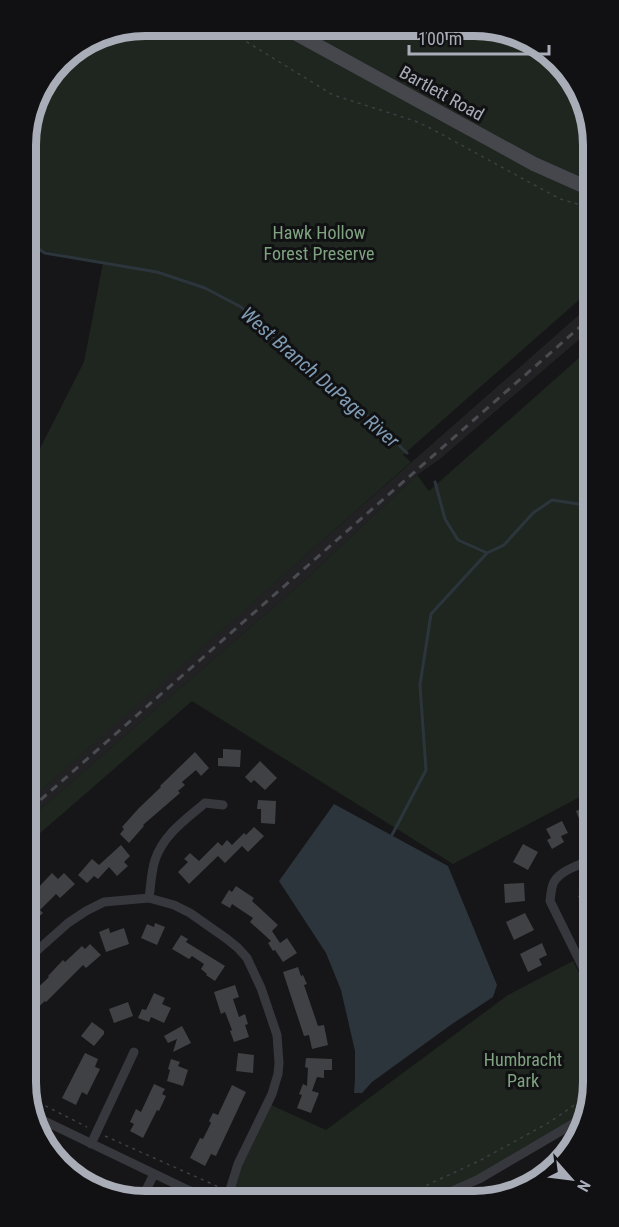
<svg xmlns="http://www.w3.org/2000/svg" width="619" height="1227" font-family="'Roboto Condensed',sans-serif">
<rect width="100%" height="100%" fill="#161618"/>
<path fill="#222225" d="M588,307L589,331L440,459L417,475L306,579L30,818V800L139,702Z"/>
<path fill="#1e261f" d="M145,26L497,28L552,55L587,107L588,292L403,455L411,462L30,800L28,472L84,362L103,263L27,247L26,130L38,92L66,55L100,35Z
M589,349L591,791L453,864L192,701L30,842V818L306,579L417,475L429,491Z
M573,961L588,990L593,995V1090L586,1110L571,1121L480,1174L434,1196L230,1199L240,1168L271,1105L326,1130L508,995Z"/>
<path fill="#2c353c" d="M334,804L448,866L497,985L493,997L452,1024L372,1082L362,1093H354L355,1079V1051L341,990L326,953L279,881Z"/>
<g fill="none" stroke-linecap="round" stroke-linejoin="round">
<path stroke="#2c353c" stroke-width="3" d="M27,242L45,253L157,272L205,288L241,307L315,375L361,409L407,453
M435,482L445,519L458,540L487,553L504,545L533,513L552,500L585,505L590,504
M392,835L426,770L420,685L431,614L487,553"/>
</g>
<path fill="#404145" d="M223,749L241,750L240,767L218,766V758H223Z
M195,752L209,768L201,776L196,770L182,782L185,785L178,791L180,793L143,825L144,826L129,843L120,834L124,829L122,827L139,808L161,787L160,786Z
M260,761L277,778L265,790L254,780L251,783L245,777Z
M258,800L276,801L275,824L261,823V809H257Z
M591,804L592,829L582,834L579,825L581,824L576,811Z
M562,821L568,833L561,836L564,842L552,849L547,840L551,838L546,829Z
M254,827L264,836L248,852L242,846L225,863L218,856L189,884L178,872L188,862L184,859L190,853L199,861L218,842L222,846L227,840L232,845L244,833L246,835Z
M523,844L538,852L528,870L513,862Z
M121,845L130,856L124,862L128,866L117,876L109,867L98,879L94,876L87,883L78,875L92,859L99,865Z
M52,873L58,879L64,873L75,884L60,898L56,894L40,910L43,913L35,920L31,915L30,883L36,890Z
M524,883L525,901L505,903L504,884Z
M236,886L254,898L252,901L278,925L272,931L280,943L287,938L297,953L283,962L275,950L273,951L268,943L271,941L250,922L253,918L232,904L230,908L221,903L229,890L232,892Z
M588,890L592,897V909L587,912L578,896Z
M525,913L534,930L514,940L506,922Z
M155,923L165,927L157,945L141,938L147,924L154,927Z
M109,928L110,933L124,928L129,944L106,952L99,932Z
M181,935L188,939L186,942L225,966L215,981L206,975L207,974L201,969L204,964L192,956L189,959L172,949Z
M542,943L547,955L539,959L542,965L528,972L520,954Z
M90,944L101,955L86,968L83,965L46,1002L45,1001L31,1014V994L49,977L48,976L63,960L65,962L82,946L85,949Z
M298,967L301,976L303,975L307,984L304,985L318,1026L324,1025L328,1045L312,1049L309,1035L304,1036L283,972Z
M235,985L239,997L233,999L239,1017L245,1014L248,1024L245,1025L249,1037L234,1042L230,1031L232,1030L225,1012L221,1014L214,992Z
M154,993L165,998L162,1004L171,1008L164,1023L151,1017L149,1022L138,1018L142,1009L146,1010Z
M128,1002L133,1016L114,1023L109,1009Z
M92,1022L104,1031V1034L94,1046L81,1036Z
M182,1026L191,1043L173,1052L177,1039L168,1043L164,1036Z
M85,1053L98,1059L95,1067L100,1069L87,1095L82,1092L76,1105L62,1098Z
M238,1053L254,1055L253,1073L236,1071Z
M306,1058L332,1059V1070H324V1078L317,1077L312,1091L319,1093L311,1113L297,1108L302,1095L299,1094L303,1084L307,1086L308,1068L305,1067Z
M171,1059L180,1062L178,1066L188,1070L183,1086L167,1081L170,1070L168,1069Z
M154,1084L165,1089L162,1094L166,1096L159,1111L157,1110L143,1138L130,1131L134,1124L130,1122L136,1109L141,1112Z
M232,1085L246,1092L216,1156L211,1154L205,1166L190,1158L200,1138L203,1139L211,1123L209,1121L213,1113L218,1115Z"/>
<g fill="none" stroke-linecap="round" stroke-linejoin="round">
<path stroke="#3d3f44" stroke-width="1.5" stroke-dasharray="3 4.5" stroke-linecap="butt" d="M221,26L333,95L415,121L430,128L560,199L588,207
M32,1099L87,1127
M105,1136L221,1188
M239,1194L259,1199
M391,1197L412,1192L479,1161L550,1122L593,1092"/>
<path stroke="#37383d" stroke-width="9" d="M592,859C580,865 561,870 554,882C551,887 551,895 550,901L593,988
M149,898C151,885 151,872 155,860C163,835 186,819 205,803L223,805
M31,956L68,923L86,911L104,902L149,898L174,905L190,913L227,939L238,948L247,958L261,988L277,1035L279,1063L278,1074L272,1094L238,1164L227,1199
M32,1115L188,1190L213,1199
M91,1144L134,1052
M441,1196L479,1179L571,1125L583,1117
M141,1200L154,1174"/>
<path stroke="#45474d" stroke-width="14" d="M282,26L534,164L588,188"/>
<path stroke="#4a4c52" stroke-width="3" stroke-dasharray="8 6" stroke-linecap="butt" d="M30,809L589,319"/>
</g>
<g text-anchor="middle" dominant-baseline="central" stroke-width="6" stroke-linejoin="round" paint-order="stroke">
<g font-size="18" fill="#a8adb8" stroke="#111113">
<text transform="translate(442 93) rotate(29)">Bartlett Road</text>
</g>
<g font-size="18" fill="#7fa381" stroke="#111113">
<text x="319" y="232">Hawk Hollow<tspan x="319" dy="21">Forest Preserve</tspan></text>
<text x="523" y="1059">Humbracht<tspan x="523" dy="21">Park</tspan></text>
</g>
<g font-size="20" font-style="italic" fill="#7f9bb3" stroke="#111113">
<text transform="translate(320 377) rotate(41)">West Branch DuPage River</text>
</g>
</g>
<path d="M0 0H619V1227H0ZM145 36H474A109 109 0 0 1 583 145V1082A109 109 0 0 1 474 1191H145A109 109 0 0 1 36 1082V145A109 109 0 0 1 145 36Z" fill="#111113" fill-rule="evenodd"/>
<path fill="none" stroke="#a8adb8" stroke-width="8" d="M145 36H474A109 109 0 0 1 583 145V1082A109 109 0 0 1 474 1191H145A109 109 0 0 1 36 1082V145A109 109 0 0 1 145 36Z"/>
<g transform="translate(571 1179) rotate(118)" stroke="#111113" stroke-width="4.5" paint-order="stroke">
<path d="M0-4.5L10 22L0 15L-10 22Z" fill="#a8adb8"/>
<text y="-9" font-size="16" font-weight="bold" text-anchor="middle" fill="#a8adb8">N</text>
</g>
<path d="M409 45v9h140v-9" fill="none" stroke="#a8adb8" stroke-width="3"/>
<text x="418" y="45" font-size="18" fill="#a8adb8" stroke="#111113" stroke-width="4.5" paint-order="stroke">100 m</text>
</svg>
